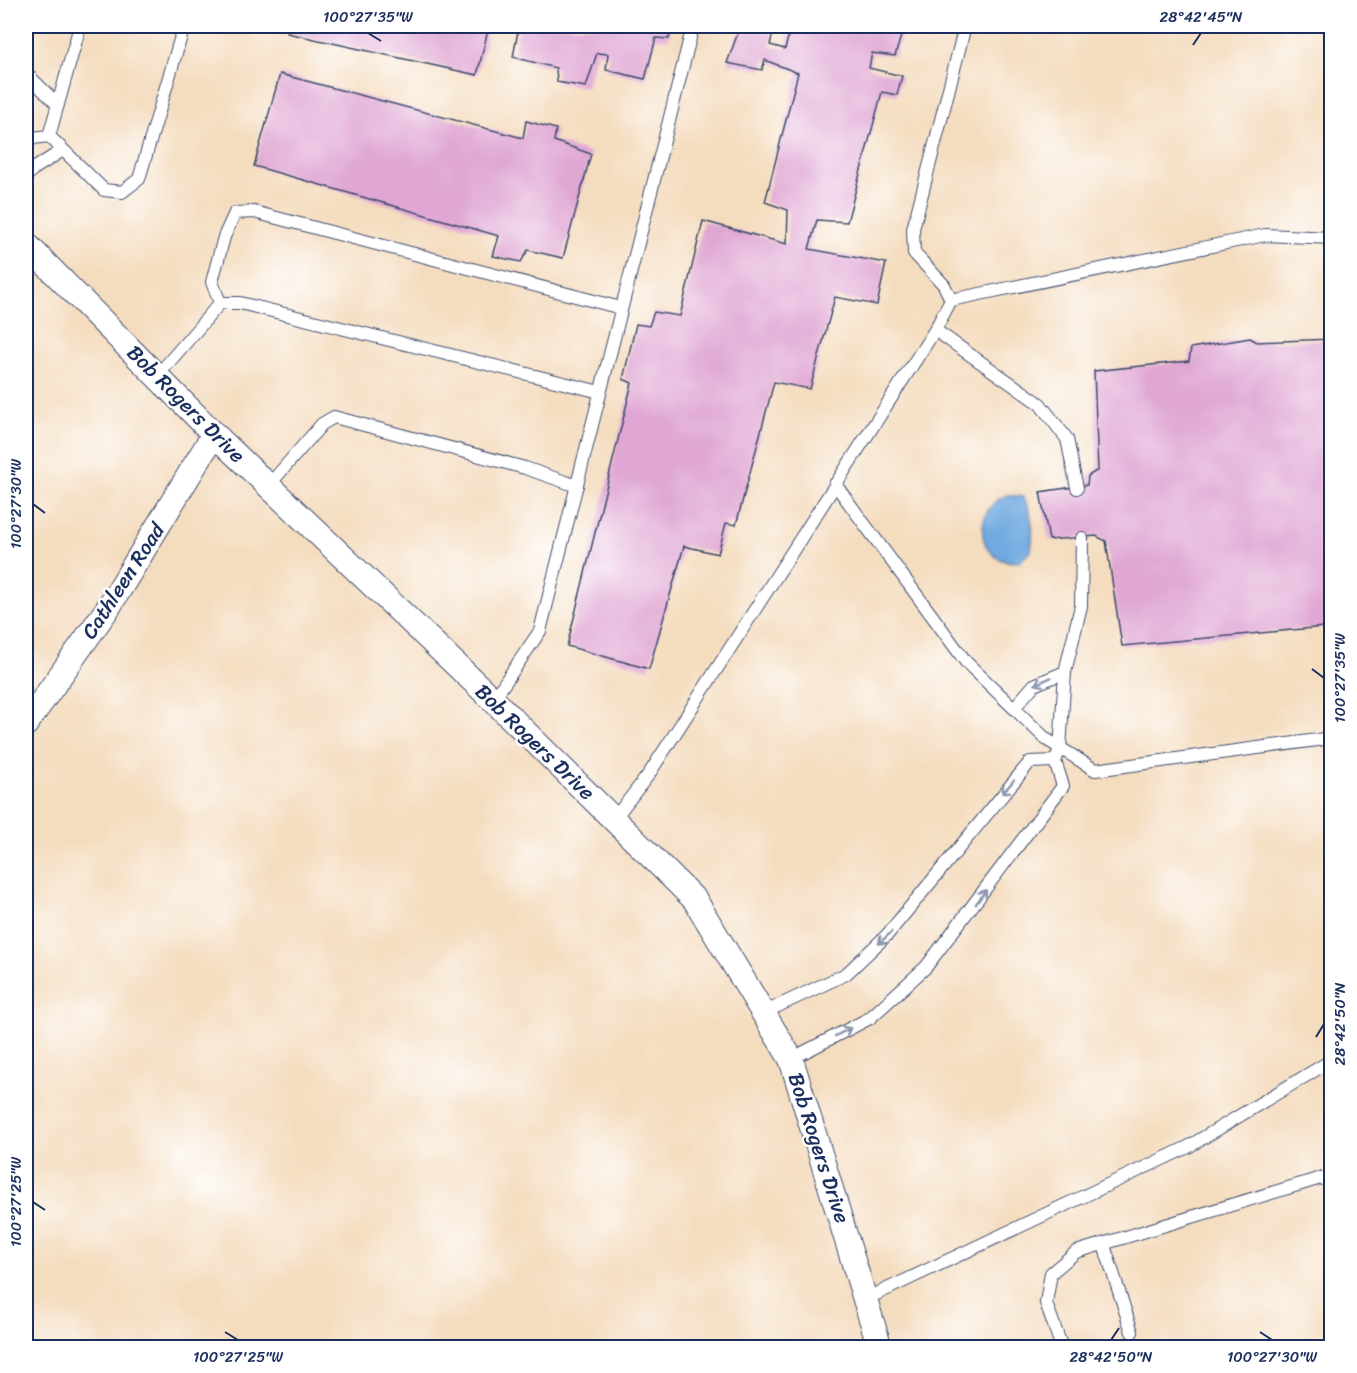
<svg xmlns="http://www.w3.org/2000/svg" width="1357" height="1373" font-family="Sriracha,sans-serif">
<rect width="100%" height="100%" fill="#fff"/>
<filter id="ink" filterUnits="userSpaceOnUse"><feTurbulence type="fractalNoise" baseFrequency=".0167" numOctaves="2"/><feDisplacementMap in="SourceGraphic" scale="12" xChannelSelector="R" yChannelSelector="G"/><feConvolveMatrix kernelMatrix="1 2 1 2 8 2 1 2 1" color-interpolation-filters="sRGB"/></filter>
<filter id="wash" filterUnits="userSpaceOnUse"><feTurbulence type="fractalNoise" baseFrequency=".008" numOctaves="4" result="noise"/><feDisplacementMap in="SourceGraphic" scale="24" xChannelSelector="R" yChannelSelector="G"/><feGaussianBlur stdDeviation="1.35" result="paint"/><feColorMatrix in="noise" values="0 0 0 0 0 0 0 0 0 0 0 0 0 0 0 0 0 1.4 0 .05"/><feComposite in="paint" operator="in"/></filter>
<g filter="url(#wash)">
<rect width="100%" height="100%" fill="#f4dcbe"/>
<path fill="#6faae0" stroke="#456c9f" stroke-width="1.5" d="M1008,495L1023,497C1033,513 1034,532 1031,551L1019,562C1013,561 1005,562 1000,559C972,545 980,504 1008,495Z"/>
<g id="blocks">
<path fill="#e0a7d4" d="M289,26H489L477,75L287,33Z
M519,26H672L669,39L656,38L645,79L606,70L608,54L597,53L586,87L557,82L556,68L513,57Z
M791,26H904L895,56L872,53L869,68L902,76L897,95L882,92L847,222L817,220L809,249L886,263L877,305L835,297L810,389L774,382L736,525L726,523L718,554L684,546L649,669L567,646L632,383L623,379L636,324L649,326L654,312L680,316L703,221L787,244L788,210L765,202L798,73L765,60L762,70L727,63L740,27L773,33L770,45L785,49Z
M280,74L523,138L526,121L556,129L554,141L591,154L563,258L528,250L521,262L493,256L499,236L254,166Z
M1250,338L1257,342L1332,339V617L1324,627L1122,646L1106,541L1096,536L1049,540L1040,492L1087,485L1088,476L1098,470L1094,371L1189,361L1191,348Z"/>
</g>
</g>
<g filter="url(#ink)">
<use href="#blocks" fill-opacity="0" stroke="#3c496c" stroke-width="1.5"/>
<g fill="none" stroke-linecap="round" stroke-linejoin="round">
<defs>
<path id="lane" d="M26,73L58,105
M49,136L80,26
M26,144L33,138L49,136L104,190L122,192L139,179L184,26
M26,177L32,170L63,150
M951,300L1265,235L1332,238
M220,303L212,282L224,237L235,213L254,212L621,308
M935,330L1040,404L1067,439L1077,488
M157,376L220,303H240L600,392
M835,484L966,662L1046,739L1095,770L1332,738
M269,485L322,424L334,417L525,468L577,486
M1065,672L1081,606L1082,538
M493,700L540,631L693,26
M614,819L649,774L935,330L951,300L944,285L914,253L913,229L965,26
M763,1013L846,974L887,935L1030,762L1055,761
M791,1059L870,1018L926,967L1063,786L1055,761L1060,749L1065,672L1034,685L1014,708
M1104,1245L1132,1332
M866,1299L1188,1147L1332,1060
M1062,1348L1046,1303L1051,1273L1076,1252L1321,1178L1332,1183"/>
<path id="street" d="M26,244L214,434L493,700L695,900L791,1059L880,1348
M26,724L108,608L214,434"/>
</defs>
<use href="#lane" stroke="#3c496c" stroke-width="14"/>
<use href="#street" stroke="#3c496c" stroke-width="26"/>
<use href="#lane" stroke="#fff" stroke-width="12"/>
<use href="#street" stroke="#fff" stroke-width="24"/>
</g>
<defs><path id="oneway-shaft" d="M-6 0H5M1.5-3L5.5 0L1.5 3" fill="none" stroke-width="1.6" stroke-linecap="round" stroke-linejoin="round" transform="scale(1.5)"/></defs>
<g stroke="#8d97ae">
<use href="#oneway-shaft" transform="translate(1043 681) rotate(156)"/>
<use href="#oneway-shaft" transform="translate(1008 787) rotate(131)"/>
<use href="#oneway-shaft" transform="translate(981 897) rotate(-54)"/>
<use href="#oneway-shaft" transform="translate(885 938) rotate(137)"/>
<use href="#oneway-shaft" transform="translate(843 1032) rotate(-27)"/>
</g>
</g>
<path fill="none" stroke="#1b2f5e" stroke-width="2" d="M368,33L381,41M1193,45L1201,33M33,504L45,513M1312,669L1324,678M1316,1037L1324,1024M33,1202L45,1210M225,1332L238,1340M1260,1332L1272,1340M1111,1340L1119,1328"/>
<g text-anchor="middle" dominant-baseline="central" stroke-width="4.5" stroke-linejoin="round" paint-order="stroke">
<g font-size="21" fill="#1b2f5e" stroke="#fff">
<text transform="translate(186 404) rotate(45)">Bob Rogers Drive</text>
<text transform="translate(123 581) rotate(-57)">Cathleen Road</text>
<text transform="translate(535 742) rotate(44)">Bob Rogers Drive</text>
<text transform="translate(819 1148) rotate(72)">Bob Rogers Drive</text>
</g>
</g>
<rect width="1357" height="1373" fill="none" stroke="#fff" stroke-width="66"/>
<rect x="33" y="33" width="1291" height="1307" fill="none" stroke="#1b2f5e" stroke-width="2"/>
<g font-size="15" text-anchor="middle" fill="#1b2f5e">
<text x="368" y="22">100°27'35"W</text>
<text x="1201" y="22">28°42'45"N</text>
<text transform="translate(16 504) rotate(-90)" y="5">100°27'30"W</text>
<text transform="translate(1340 678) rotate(-90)" y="5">100°27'35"W</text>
<text transform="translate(1340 1024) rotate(-90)" y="5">28°42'50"N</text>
<text transform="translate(16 1202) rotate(-90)" y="5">100°27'25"W</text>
<text x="238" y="1362">100°27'25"W</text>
<text x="1111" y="1362">28°42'50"N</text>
<text x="1272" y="1362">100°27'30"W</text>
</g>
</svg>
